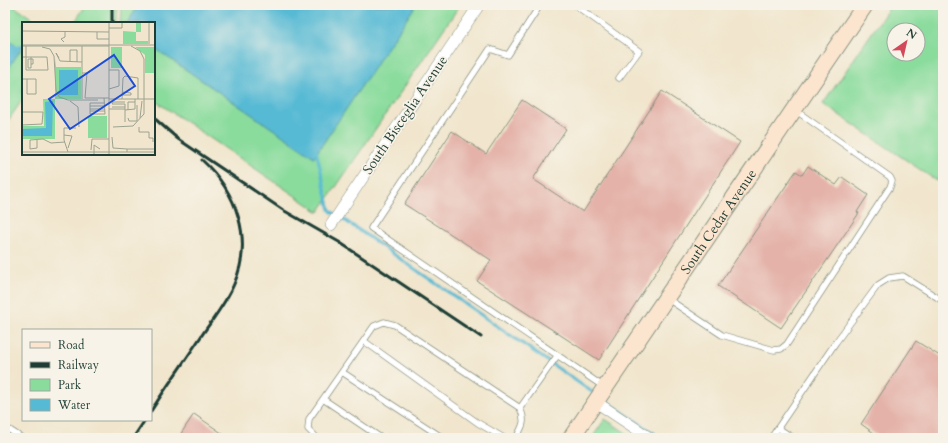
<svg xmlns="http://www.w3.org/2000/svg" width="948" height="443" font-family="Cardo,serif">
<rect width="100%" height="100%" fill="#f7f3e8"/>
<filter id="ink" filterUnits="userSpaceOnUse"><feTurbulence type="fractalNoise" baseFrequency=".025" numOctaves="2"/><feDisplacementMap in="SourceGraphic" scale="8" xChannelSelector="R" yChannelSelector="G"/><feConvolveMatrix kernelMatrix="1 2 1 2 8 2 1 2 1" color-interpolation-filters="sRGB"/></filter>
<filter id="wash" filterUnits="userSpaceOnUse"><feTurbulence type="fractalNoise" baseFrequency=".012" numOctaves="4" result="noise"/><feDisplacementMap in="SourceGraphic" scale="16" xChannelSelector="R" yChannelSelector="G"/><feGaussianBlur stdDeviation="0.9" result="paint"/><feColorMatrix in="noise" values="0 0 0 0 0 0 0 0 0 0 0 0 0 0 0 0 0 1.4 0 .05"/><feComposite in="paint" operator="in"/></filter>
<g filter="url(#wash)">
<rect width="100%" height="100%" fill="#f1e6cd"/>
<path fill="#8adc9d" stroke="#548c68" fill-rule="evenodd" d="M5,5H12L39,23H23V99L5,125Z
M86,5H117L116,23H74Z
M121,5H460L319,212L154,100V23H120Z
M891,5H943V173L937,181L823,104ZM894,30H918V54H894Z
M605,419L634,438H592Z"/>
<path fill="#56bad4" stroke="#3a7c84" d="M139,5H416L314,157L154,48V23H127Z
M5,39L22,48L5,73Z"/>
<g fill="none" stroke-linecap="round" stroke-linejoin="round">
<path stroke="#56bad4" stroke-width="3" d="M15,47L23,45
M316,150L330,210L335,214
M340,217L595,394
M603,399L661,438"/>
</g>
<g id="blocks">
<path fill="#e4b2a9" d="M662,91L740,142L599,360L477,281L491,260L404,204L452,131L486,154L522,100L566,129L533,179L583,212Z
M808,166L836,185L842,177L868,195L857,212L859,213L781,328L718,286L796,171L802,175Z
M916,341L943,358V438H881L861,424Z
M194,414L229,438H178Z"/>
</g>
</g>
<g filter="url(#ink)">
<use href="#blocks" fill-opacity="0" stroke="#889280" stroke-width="1"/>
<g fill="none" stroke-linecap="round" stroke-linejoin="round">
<defs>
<path id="lane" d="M540,5L508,55L490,49L371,228L604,387
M575,5L639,51L619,78
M668,299L722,335L774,350L781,349L787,344L890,187L892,181L890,177L795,110
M364,341L478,423L504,438
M342,372L443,438
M323,399L381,438
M520,408L557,356
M5,427L22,438
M778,428L793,438
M317,438L308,429L309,419L374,326L384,322L395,325L520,408C526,421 523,426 516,438
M771,438L836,342L878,285L889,278L903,276L943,301"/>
<path id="street" d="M331,225L479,5
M596,402L650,438"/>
<g id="secondary">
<path id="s1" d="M571,438L865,5"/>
</g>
</defs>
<use href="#lane" stroke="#889280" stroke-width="7"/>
<use href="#street" stroke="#889280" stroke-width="12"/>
<use href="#secondary" stroke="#889280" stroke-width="18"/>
<use href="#lane" stroke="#fff" stroke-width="5.5"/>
<use href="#street" stroke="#fff" stroke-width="11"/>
<use href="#secondary" stroke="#fce5cf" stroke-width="16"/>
<path stroke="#1f3d34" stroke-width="3" d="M112,23V5
M154,118L178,139L283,210L339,242L481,337
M151,411C167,386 184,362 200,338C212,320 226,303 234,284C254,239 236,191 202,160
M133,438L145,420"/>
</g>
</g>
<g text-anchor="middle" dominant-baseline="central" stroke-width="3.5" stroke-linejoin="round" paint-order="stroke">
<g font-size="14" fill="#1f3d34" stroke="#f7f3e8">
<text transform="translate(405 115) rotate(-56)">South Bisceglia Avenue</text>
<text stroke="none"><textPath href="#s1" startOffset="262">South Cedar Avenue</textPath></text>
</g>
</g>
<g transform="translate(22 22)">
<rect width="133" height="133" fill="#f1e6cd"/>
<path d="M114,0H119V10H114V19H126V22H101V9L114,10ZM89,25H100V46H89ZM113,25H133V51H123V33ZM33,36L34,45H59V77H33V117H0V104H22L21,77H33ZM66,94H85V116H66Z" fill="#8adc9d"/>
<path d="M37,48H56V73H37ZM31,79L30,114H0V107L24,106L23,80Z" fill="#56bad4"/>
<path fill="none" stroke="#9da290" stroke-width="1" d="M87,6H100V0M0,9L87,10M75,10V17H87M42,20L39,17L43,15V10M127,22V0M0,23H133M0,24H87M60,24V77M20,25L28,27L32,34L34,68L37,75L46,78H76M0,35H25L26,48H4V24M9,35V46H6V37H11V42H9M37,36L34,31L38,39L60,40M48,40V28H55V40M60,51H65L63,76H87M0,57H14V72H5V57M87,67L97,64V48H87M100,73H109V71L100,70M87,77H133M100,77L101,56L103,54L116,56V77M48,79L56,85L57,105M103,80H91L90,82H103M82,81H68V92H83L82,76M103,82V100M115,83V96M68,84H83M90,85H103M68,87H83M87,87H103M103,88L113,87V77M106,88V80H113M68,89H83M0,90H21L20,102L0,103M106,96L107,99H115V96M118,96L120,79M91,105L111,104L122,92V37L118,29L109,24M117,105V110H127V116H131V120M42,113L50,114L46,126M90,115L91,126L105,127M15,118V126L8,127V118L21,117L29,121L43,120M69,128L70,117H87M0,130H133M46,130L42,118V106H54M105,130V127H133M72,133V123L78,127M87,133V0"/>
<path fill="#1d4ed8" fill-opacity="0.15" stroke="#1d4ed8" stroke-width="2" d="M92,33L113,64L48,107L27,77Z"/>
<rect width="133" height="133" fill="none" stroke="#1f3d34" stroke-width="2"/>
</g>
<rect width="948" height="443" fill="none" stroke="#f7f3e8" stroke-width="20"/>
<rect x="22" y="329" width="130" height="92" fill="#f7f3e8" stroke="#a1aaa0"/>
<rect x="30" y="342" width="20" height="6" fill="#fce5cf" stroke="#a1aaa0"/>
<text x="58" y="349" font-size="12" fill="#1f3d34">Road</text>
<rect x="30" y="362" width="20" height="6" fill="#1f3d34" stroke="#a1aaa0"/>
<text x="58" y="369" font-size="12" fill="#1f3d34">Railway</text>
<rect x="30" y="379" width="20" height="12" fill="#8adc9d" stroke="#a1aaa0"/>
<text x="58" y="389" font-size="12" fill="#1f3d34">Park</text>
<rect x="30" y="399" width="20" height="12" fill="#56bad4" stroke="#a1aaa0"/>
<text x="58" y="409" font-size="12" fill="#1f3d34">Water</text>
<g transform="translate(906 42) rotate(34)"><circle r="19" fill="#f7f3e8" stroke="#a1aaa0"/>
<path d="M0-3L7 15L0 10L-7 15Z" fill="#d1495b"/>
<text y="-6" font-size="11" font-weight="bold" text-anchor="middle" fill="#1f3d34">N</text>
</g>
</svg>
